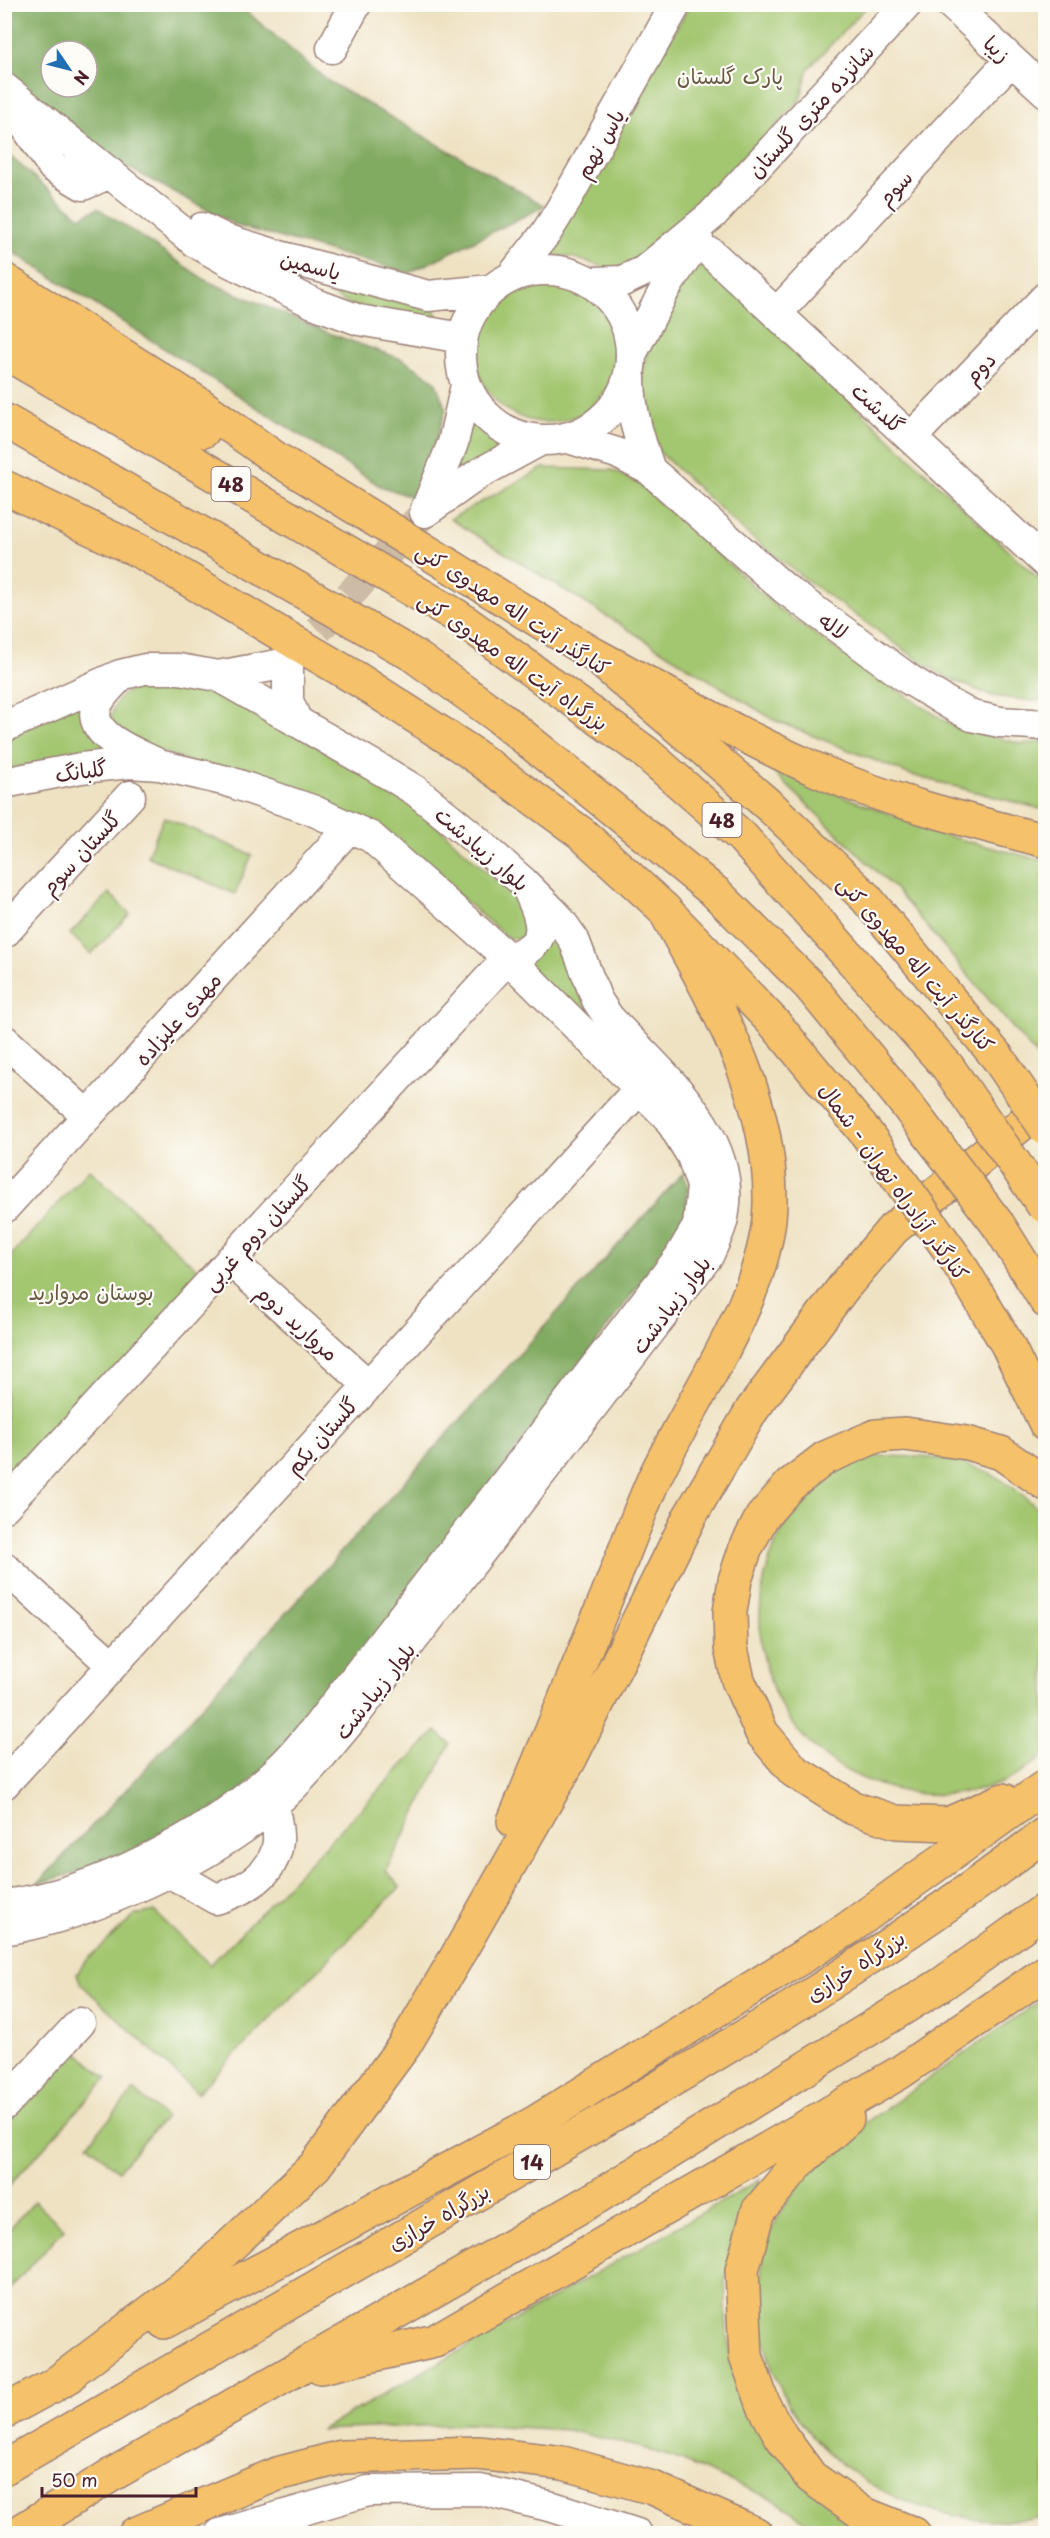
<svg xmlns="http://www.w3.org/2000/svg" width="1050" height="2538" font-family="'Playpen Sans','Playpen Sans Arabic',sans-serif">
<rect width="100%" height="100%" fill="#fdfcf7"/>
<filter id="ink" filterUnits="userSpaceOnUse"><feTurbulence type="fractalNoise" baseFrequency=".0167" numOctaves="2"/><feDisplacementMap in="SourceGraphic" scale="12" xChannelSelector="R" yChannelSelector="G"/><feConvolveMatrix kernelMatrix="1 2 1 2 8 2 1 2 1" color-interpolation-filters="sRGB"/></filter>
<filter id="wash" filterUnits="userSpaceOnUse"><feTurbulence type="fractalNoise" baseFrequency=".008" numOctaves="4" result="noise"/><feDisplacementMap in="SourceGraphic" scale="24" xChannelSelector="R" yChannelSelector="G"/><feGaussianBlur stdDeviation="1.35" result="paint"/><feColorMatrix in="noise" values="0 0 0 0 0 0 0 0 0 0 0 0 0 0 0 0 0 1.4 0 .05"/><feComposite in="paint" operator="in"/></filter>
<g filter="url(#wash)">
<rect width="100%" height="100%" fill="#efe2c3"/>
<path fill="#a3c66f" stroke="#76724d" stroke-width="1.5" d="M690,5H868L808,69L800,100L660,250L613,270L575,258L543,253Z
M186,228L434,309L439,319L385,320Z
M695,255L1045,585V700L1033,701L992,696L946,677L920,661L809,582L745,532L656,449L640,390L643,369L650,341Z
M476 351a71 71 0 1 1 142 0a71 71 0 1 1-142 0Z
M467,405C481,423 498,433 518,443L456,476Z
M543,468L612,470L640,484L780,610L869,672L953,726L1022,744L1045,741V810L911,775L774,720L450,519Z
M169,679L211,685L408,799L526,908L533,924L520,939L508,938L378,826L159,751L110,727C113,687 135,688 169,679Z
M84,700L112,753L5,769V739Z
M769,768L951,837L1045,861V1066L895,889Z
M164,817L252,855L235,894L147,856Z
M109,893L130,914L91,954L70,934Z
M552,928L610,1044L520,961Z
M89,1169L211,1282L25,1489L5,1469V1262Z
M867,1456C945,1456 988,1457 1045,1516V1754C1036,1761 1027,1770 1016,1776C942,1816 837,1789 789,1719C740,1646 754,1535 824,1480C837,1470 853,1463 867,1456Z
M436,1731L450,1744L386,1871L400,1887L197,2093L81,1984L77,1974L83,1964L135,1915L154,1911L210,1965Z
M1045,1997V2517C910,2538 770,2451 761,2314C759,2286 761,2251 774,2225C786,2204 798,2183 814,2165C837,2139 869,2121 897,2101C946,2066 996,2031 1045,1997Z
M73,2049L107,2078L5,2190L4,2123Z
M134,2090L165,2117L118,2171L88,2144Z
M761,2179L743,2210L725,2280L727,2334L735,2374L756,2423L873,2533H823L773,2499L683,2461L643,2448L567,2430L468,2424L321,2430Z
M34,2201L64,2229L5,2294V2234Z"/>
<path fill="#82ab62" stroke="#666546" stroke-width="1.5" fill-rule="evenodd" d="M4,5H239L328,81L545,206L409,273L238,226L123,165L5,72ZM51,51H87V87H51Z
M4,151L80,217L98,208L207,281L334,335L404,360L435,381L446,409L418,499L380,486L5,247Z
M683,1173L688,1185L685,1223L323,1710L232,1799L118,1860L37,1884L135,1780Z"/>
</g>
<g filter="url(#ink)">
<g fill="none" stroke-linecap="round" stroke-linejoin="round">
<path stroke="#cebba5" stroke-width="30" stroke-dasharray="30 15" stroke-linecap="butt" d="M288,663L425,512"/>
<defs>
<path id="minor" d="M951,4L1046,92
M332,48L356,4
M4,88L195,242L230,262L313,303L359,320L462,338
M8,100L53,167L83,185L110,173
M202,228L225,239L283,257L428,296L490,290
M711,253L1046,563
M461 355a85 85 0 1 1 170 0a85 85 0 1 1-170 0Z
M512,276L546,233L561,209L676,4
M594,282L623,281L644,271L712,215L907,4
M777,313L1011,60
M632,353L665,289L698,239
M630,377C630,411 639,438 650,470
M912,437L1046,297
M568,438L617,453L650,470L785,589L910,680L948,703L972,716L1000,722L1046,725
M425,512L480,473L541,440
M425,512L453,443L466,385
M120,676C113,684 104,692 99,701C81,733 132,751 154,762
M218,676L288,663V701L297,722
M4,727L120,675L145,669H179L218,676L390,775L416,791L468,833L523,882L557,916L574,940L597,1000L609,1018C659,1072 743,1138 722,1222C719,1233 713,1245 708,1256L352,1719C328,1748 304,1778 275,1803C209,1861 91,1915 4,1930
M4,783L81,768L130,763L159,765L227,781L312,810L371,837L508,958L668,1117L692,1156L702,1186L698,1226L679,1258L317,1727C304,1741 293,1756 280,1768C213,1833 97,1894 4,1905
M4,933L130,796
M4,1040L88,1116
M4,1208L350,827
M230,1260L367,1384
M4,1507L508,958C549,945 545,926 529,892
M4,1567L112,1665
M4,1784L640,1088
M169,1872L216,1899C245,1890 274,1875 278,1842C279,1831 275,1816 274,1804
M4,2105L80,2023
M220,2534L368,2491L481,2490L553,2507L637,2534"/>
<path id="major" d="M4,280L199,404L275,458L593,654L773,809L866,898L998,1058
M4,318L203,431
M4,487L145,554L359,680L467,750L581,833L664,909L775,1024L866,1133
M958,1262L1007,1344L1046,1424"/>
<path id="highway" d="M4,352L457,616L645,752L742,837L947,1066
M4,420L413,655L499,717L716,893L810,986L899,1095
M593,654C669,694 744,739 824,773C895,803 971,821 1046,841
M999,1226L1046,1301
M1003,1800L948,1824L896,1822L853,1808L794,1771L762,1733L738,1680L731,1648L730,1612L735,1580L745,1550L762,1517L790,1485L825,1458L876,1436L905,1434L967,1443L1001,1453L1046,1484
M514,1821C544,1750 574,1678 603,1606C620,1565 635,1522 653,1481C691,1399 768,1296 770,1204C772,1096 714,1001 664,909
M847,2119L801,2160L758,2211L742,2270L746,2356L764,2406L781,2436L811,2477L862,2513L914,2534
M164,2322L536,2122L847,1929L1046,1786
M321,2367L435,2341L899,2073L1046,1972
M51,2387L198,2276L315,2166L404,2046L456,1958L570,1759L690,1516L752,1410L843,1288L893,1229L1046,1104
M4,2412L70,2376
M4,2468C165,2374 326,2280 487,2188C677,2078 871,1967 1046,1833
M16,2534L108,2477L597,2197L942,1984L1046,1909
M135,2534L277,2474L342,2457L478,2453L563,2463L653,2488L756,2534"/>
</defs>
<use href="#minor" stroke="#9c8077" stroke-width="33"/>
<use href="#major" stroke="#9c8077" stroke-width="36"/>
<use href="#highway" stroke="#9c8077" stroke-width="36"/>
<use href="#minor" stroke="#fff" stroke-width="30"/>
<use href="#major" stroke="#f5c16b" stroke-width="33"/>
<use href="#highway" stroke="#f5c16b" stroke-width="33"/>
<defs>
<path id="major-bridge" d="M998,1058L1046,1129
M866,1133L958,1262"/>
<path id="highway-bridge" d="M947,1066L1044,1206
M899,1095L999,1226"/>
</defs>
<use href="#major-bridge" stroke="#9c8077" stroke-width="36" stroke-linecap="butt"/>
<use href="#highway-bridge" stroke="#9c8077" stroke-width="36" stroke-linecap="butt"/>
<use href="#major-bridge" stroke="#f5c16b" stroke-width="33"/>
<use href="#highway-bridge" stroke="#f5c16b" stroke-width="33"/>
</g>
</g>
<g text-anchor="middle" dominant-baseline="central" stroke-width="4.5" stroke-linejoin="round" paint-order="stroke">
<g fill="#fdfcf7" stroke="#806168" stroke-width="1.5">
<rect x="211.5" y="467" width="39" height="34" rx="4.5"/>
<rect x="702.5" y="803" width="39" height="34" rx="4.5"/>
<rect x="514" y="2145" width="36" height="34" rx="4.5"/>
</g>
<g font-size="20" font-weight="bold" fill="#4a1f2b">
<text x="231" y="484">48</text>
<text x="722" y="820">48</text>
<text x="532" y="2162">14</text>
</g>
<g font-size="21" fill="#4a1f2b" stroke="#fdfcf7">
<text transform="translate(998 48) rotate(43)">زیبا</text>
<text transform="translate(810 110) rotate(-47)">شانزده متری گلستان</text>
<text transform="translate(599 143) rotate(-60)">یاس نهم</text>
<text transform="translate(894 187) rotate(-47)">سوم</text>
<text transform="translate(311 264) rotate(15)">یاسمین</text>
<text transform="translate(979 367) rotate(-46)">دوم</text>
<text transform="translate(879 407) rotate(43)">گلدشت</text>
<text transform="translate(514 608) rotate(33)">کنارگذر آیت اله مهدوی کنی</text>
<text transform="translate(834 625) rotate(36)">لاله</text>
<text transform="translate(514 660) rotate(35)">بزرگراه آیت اله مهدوی کنی</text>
<text transform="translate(81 770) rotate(-8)">گلبانگ</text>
<text transform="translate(483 848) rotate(41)">بلوار زیبادشت</text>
<text transform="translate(80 852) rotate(-47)">گلستان سوم</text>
<text transform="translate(917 963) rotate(49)">کنارگذر آیت اله مهدوی کنی</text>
<text transform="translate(177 1018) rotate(-48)">مهدی علیزاده</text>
<text transform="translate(895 1181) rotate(54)">کنارگذر آزادراه تهران - شمال</text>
<text transform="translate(256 1232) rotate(-47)">گلستان دوم غربی</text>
<text transform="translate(670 1304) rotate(-53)">بلوار زیبادشت</text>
<text transform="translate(298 1322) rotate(42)">مروارید دوم</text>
<text transform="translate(321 1435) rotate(-48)">گلستان یکم</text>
<text transform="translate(374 1690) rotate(-52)">بلوار زیبادشت</text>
<text transform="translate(855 1965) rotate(-33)">بزرگراه خرازی</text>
<text transform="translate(438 2216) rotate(-30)">بزرگراه خرازی</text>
</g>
<g font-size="21" fill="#695943" stroke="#fdfcf7">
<text x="730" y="75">پارک گلستان</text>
<text x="91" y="1291">بوستان مروارید</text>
</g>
</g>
<rect width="1050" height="2538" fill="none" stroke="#fdfcf7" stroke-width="24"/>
<g transform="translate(69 69) rotate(125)"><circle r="28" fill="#fdfcf7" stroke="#b5a4a5" stroke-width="1.5"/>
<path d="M0-4.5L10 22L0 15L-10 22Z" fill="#1f6fb2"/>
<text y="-9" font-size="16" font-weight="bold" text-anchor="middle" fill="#4a1f2b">N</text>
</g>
<path d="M42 2487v9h154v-9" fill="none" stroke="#4a1f2b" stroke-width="3"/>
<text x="51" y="2487" font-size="18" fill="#4a1f2b" stroke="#fdfcf7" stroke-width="4.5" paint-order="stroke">50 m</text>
</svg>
